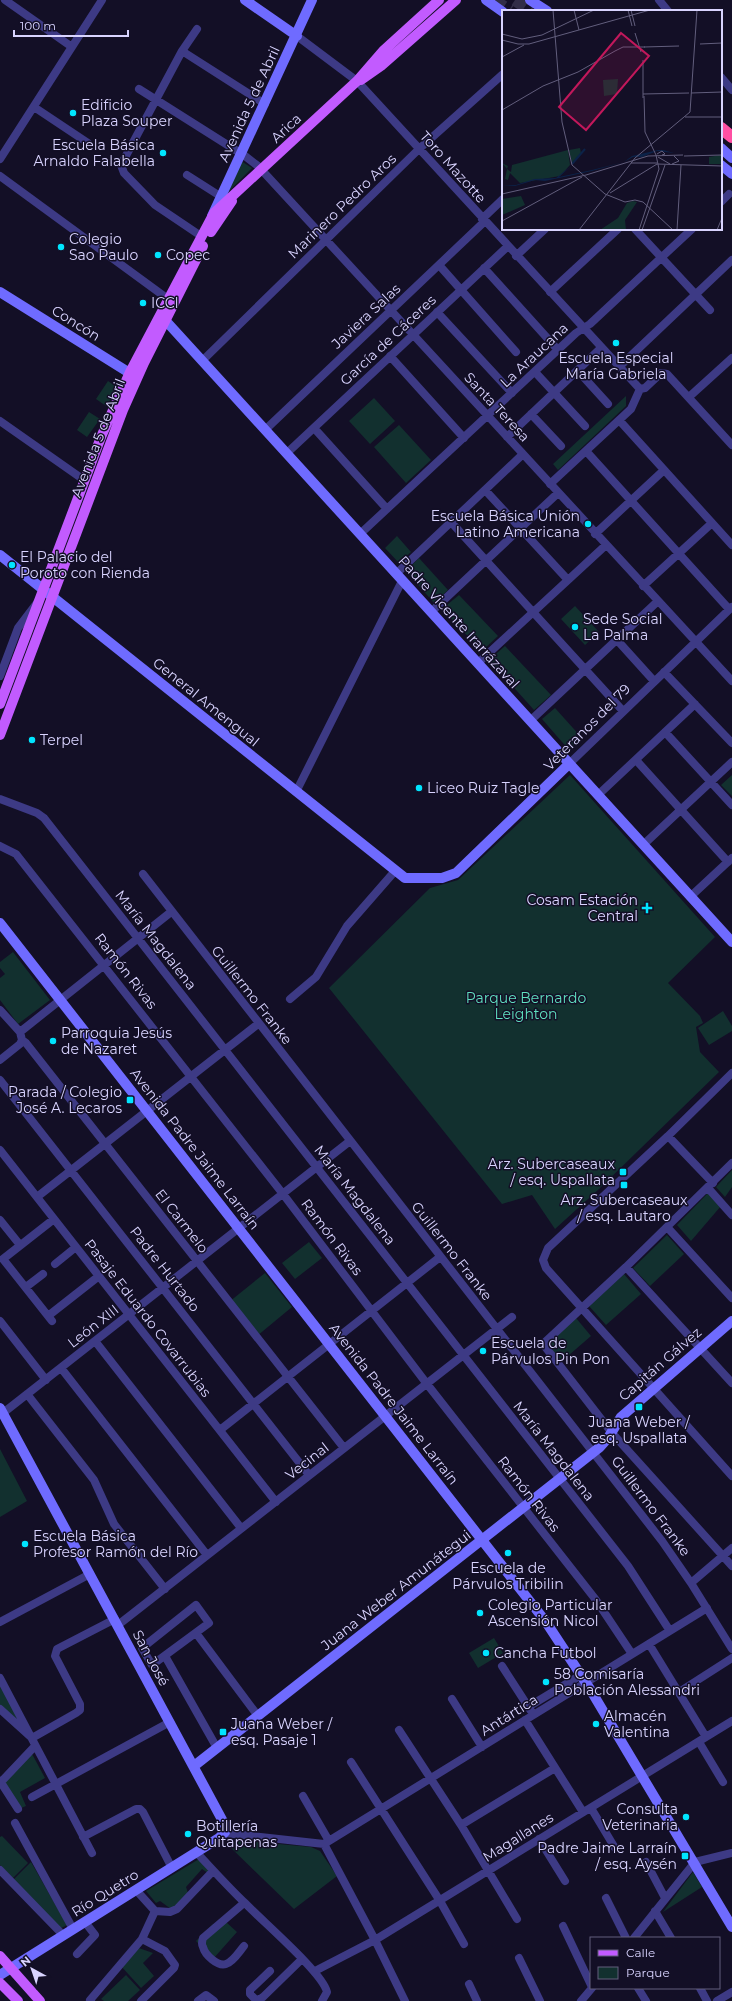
<svg xmlns="http://www.w3.org/2000/svg" width="732" height="2001" font-family="Montserrat,sans-serif">
<rect width="100%" height="100%" fill="#130f26"/>
<path fill="#12302f" d="M241,161L252,168L224,196Z
M108,381L118,388L106,406L96,399Z
M626,396V406L558,470L553,464Z
M374,398L395,421L370,444L349,421Z
M89,412L100,419L87,437L77,430Z
M399,425L431,460L406,483L374,447Z
M397,536L411,552L399,563L385,548Z
M419,558L448,590L434,603L406,571Z
M459,595L498,636L482,651L442,609Z
M575,606L599,632L585,645L561,619Z
M505,646L551,695L534,710L489,660Z
M555,708L582,738L569,750L542,719Z
M570,775L715,937L668,983L700,1016L703,1023L696,1027L700,1052L719,1072L599,1189L555,1229L532,1195L502,1204L329,988L430,888L458,880Z
M732,775V796L721,785Z
M13,952L50,1000L18,1024L0,1000V978L5,974L0,968V962Z
M723,1011L732,1026V1031L709,1045L698,1028Z
M732,1170V1187L725,1197L716,1187Z
M708,1193L721,1206L691,1241L677,1225Z
M667,1235L684,1254L650,1286L633,1268Z
M309,1242L322,1258L295,1279L282,1263Z
M265,1273L292,1307L257,1336L229,1302Z
M624,1274L641,1294L606,1325L589,1306Z
M576,1318L591,1336L561,1362L546,1344Z
M0,1449L27,1501L0,1517Z
M494,1638L503,1653L478,1668L469,1653Z
M0,1681L27,1733L0,1705Z
M31,1752L45,1778L20,1792L26,1806L19,1809L1,1784Z
M2,1836L28,1863L13,1878L0,1865V1837Z
M235,1840L311,1847L320,1851L337,1876L294,1909L228,1845Z
M199,1859L209,1868L208,1873L202,1869L186,1887L188,1893L174,1908L171,1909L160,1901L156,1903L146,1891Z
M31,1862L67,1925L56,1931L10,1883Z
M693,1872L702,1887L663,1912Z
M226,1922L237,1932L213,1959L196,1941L213,1924Z
M136,1947L153,1953L143,1963L154,1976L141,1988L120,1965Z
M126,1975L140,1990L128,2001H104L101,1999Z"/>
<g fill="none" stroke-linecap="round" stroke-linejoin="round">
<path stroke="#312d47" stroke-width="12" stroke-dasharray="12 6" stroke-linecap="butt" d="M494,0L510,11
M515,0L531,11"/>
<path stroke="#3d3a85" stroke-width="8" d="M5,0L72,47
M659,0L668,11
M197,29L182,51L121,165L124,173L155,205L201,236
M297,36L357,81L640,389
M182,51L265,104
M721,77L732,90
M139,89L245,156L258,166L732,681
M34,107L88,143
M0,159L102,0
M187,175L220,196
M0,176L168,299
M721,202L729,194
M482,219L503,199
M635,229L710,310
M516,256L545,229
M439,265L516,352
M484,268L558,350
M550,292L618,229
M437,312L512,393
M390,356L464,438
M202,361L419,149L503,74
M619,367L732,260
M578,371L608,404
M535,372L585,426
M640,389L645,388L661,373L667,374L732,445
M689,397L732,358
M531,414L561,446
M619,420L732,545
M0,421L84,480
M314,428L387,509
M265,430L484,222
M507,437L601,348
M586,451L729,609
M287,453L507,247
M550,484L631,409L640,389
M485,490L568,580
M451,522L623,711
M360,534L576,333L590,324L692,229
M595,534L664,470
M396,574L523,454
M643,586L712,523
M431,612L558,493
M617,640L654,681
M478,663L606,545
M664,672L732,743
M0,676L18,628L37,603
M530,721L658,601
M665,732L732,805
M636,760L728,862
M569,764L732,607
M296,792L402,581
M598,795L695,704
M0,799L37,813L44,818L628,1566L670,1631
M643,845L732,762
M0,846L16,854L283,1194L427,1384L596,1600L632,1654
M143,874L662,1541L691,1583L732,1649
M690,897L732,858
M290,999L316,977L347,926L395,871
M0,1010L20,1032L22,1040L26,1043L344,1448
M20,1032L171,912
M0,1060L20,1044L22,1040
M732,1073L668,1136L548,1248L543,1260L546,1268L732,1476
M0,1080L309,1475
M668,1136L713,1183
M0,1150L276,1502
M732,1163L626,1267L543,1344L612,1433L732,1566
M708,1188L732,1215
M37,1197L258,1024
M0,1220L20,1245
M667,1227L732,1298
M55,1264L76,1247
M626,1267L732,1383
M26,1287L43,1274
M48,1316L99,1276
M0,1321L46,1380
M52,1321L3,1259L54,1219
M95,1341L241,1528
M61,1368L207,1555
M27,1394L94,1480L114,1524L165,1589
M3,1413L350,1141
M220,1430L440,1257
M691,1583L732,1548
M196,1605L209,1623L152,1665L142,1648Z
M0,1622L90,1574
M118,1625L512,1317
M196,1633L258,1716
M649,1644L706,1737
M165,1656L217,1748
M502,1666L531,1711
M0,1678L92,1853
M679,1692L732,1658
M452,1699L482,1747
M528,1707L581,1675
M0,1709L32,1738L76,1713L80,1710V1704L55,1656L57,1649L115,1619
M525,1720L583,1812
M399,1730L461,1825L517,1919
M699,1742L723,1782
M351,1762L440,1901L464,1944
M0,1781L18,1809
M0,1783L35,1746
M303,1796L329,1841
M32,1797L170,1722
M591,1808L615,1848
M15,1823L73,1929
M461,1825L555,1768
M224,1833L324,1844
M83,1837L136,1809H140L143,1812L172,1868
M539,1839L565,1881
M324,1844L707,1608
M324,1844L375,1940L405,2001
M197,1853C213,1870 229,1888 246,1904C262,1921 323,1973 327,1992L322,2001
M646,1862L665,1898
M0,1870L63,1935
M606,1898L626,1938
M244,1903L203,1938C202,1941 201,1944 203,1947C205,1955 218,1967 226,1964C233,1962 239,1952 244,1946
M155,1911L170,1912L177,1909L213,1871
M655,1911L671,1938
M563,1926L591,1985
M634,1938L695,1862L732,1853
M77,1954L95,1935L85,1922
M519,1958L540,2001
M270,1971L250,1990V1994L255,1999L259,2000L263,1997L302,1959
M315,1971L375,1940L732,1721
M469,1984L477,2001
M638,1988L646,2001
M700,1988L707,2001
M91,2001L90,2000L142,1939L155,1911L136,1890
M141,2001L174,1968L175,1965L165,1951L142,1939
M198,2001L206,1995L214,2001
M581,2001L592,1988
M717,2001L732,1992"/>
<path stroke="#6f6bff" stroke-width="10" d="M245,0L297,36
M486,0L503,12
M530,0L547,11
M721,148L732,158
M721,165L732,174
M212,216L312,0
M0,292L136,377
M165,320L732,942
M0,555L405,878H442L456,873L569,764
M0,923L546,1622L590,1689L732,1927
M0,1408L226,1827L225,1832L219,1838L0,1975
M194,1766L600,1447L608,1438L621,1417L732,1321"/>
<path stroke="#c25bff" stroke-width="10" d="M361,80L381,66L456,0
M211,232L232,201
M0,704L101,437L130,372L214,213L357,81L383,51L439,0
M0,735L123,410L144,363L203,246
M0,1956L40,2001
M0,1983L18,2001"/>
<path stroke="#ff4fa3" stroke-width="12" d="M721,128L732,137"/>
</g>
<g fill="#00e5ff" stroke="#130f26" stroke-width="1.5">
<circle cx="73" cy="113" r="4"/>
<circle cx="163" cy="153" r="4"/>
<circle cx="61" cy="247" r="4"/>
<circle cx="158" cy="255" r="4"/>
<circle cx="143" cy="303" r="4"/>
<circle cx="616" cy="343" r="4"/>
<circle cx="588" cy="524" r="4"/>
<circle cx="12" cy="565" r="4"/>
<circle cx="575" cy="627" r="4"/>
<circle cx="32" cy="740" r="4"/>
<circle cx="419" cy="788" r="4"/>
<path d="M645 902h4v4h4v4h-4v4h-4v-4h-4v-4h4z"/>
<circle cx="53" cy="1041" r="4"/>
<rect x="126" y="1096" width="8" height="8" rx="2"/>
<rect x="619" y="1168" width="8" height="8" rx="2"/>
<rect x="620" y="1181" width="8" height="8" rx="2"/>
<circle cx="483" cy="1351" r="4"/>
<rect x="635" y="1403" width="8" height="8" rx="2"/>
<circle cx="25" cy="1544" r="4"/>
<circle cx="508" cy="1553" r="4"/>
<circle cx="480" cy="1613" r="4"/>
<circle cx="486" cy="1653" r="4"/>
<circle cx="546" cy="1682" r="4"/>
<circle cx="596" cy="1724" r="4"/>
<rect x="219" y="1728" width="8" height="8" rx="2"/>
<circle cx="686" cy="1817" r="4"/>
<circle cx="188" cy="1834" r="4"/>
<rect x="681" y="1852" width="8" height="8" rx="2"/>
</g>
<g text-anchor="middle" dominant-baseline="central" stroke-width="3" stroke-linejoin="round" paint-order="stroke">
<g font-size="14" fill="#d9d4ff" stroke="#130f26">
<text transform="translate(249 104) rotate(-65)">Avenida 5 de Abril</text>
<text transform="translate(286 128) rotate(-43)">Arica</text>
<text transform="translate(453 167) rotate(48)">Toro Mazotte</text>
<text transform="translate(342 206) rotate(-44)">Marinero Pedro Aros</text>
<text transform="translate(366 316) rotate(-43)">Javiera Salas</text>
<text transform="translate(76 323) rotate(32)">Concón</text>
<text transform="translate(388 340) rotate(-43)">García de Cáceres</text>
<text transform="translate(534 355) rotate(-43)">La Araucana</text>
<text transform="translate(497 407) rotate(47)">Santa Teresa</text>
<text transform="translate(98 438) rotate(-69)">Avenida 5 de Abril</text>
<text transform="translate(459 622) rotate(48)">Padre Vicente Irarrázaval</text>
<text transform="translate(206 702) rotate(39)">General Amengual</text>
<text transform="translate(587 727) rotate(-45)">Veteranos del 79</text>
<text transform="translate(156 940) rotate(52)">María Magdalena</text>
<text transform="translate(126 971) rotate(52)">Ramón Rivas</text>
<text transform="translate(252 995) rotate(52)">Guillermo Franke</text>
<text transform="translate(195 1149) rotate(52)">Avenida Padre Jaime Larraín</text>
<text transform="translate(355 1195) rotate(52)">María Magdalena</text>
<text transform="translate(182 1221) rotate(52)">El Carmelo</text>
<text transform="translate(332 1237) rotate(53)">Ramón Rivas</text>
<text transform="translate(452 1251) rotate(52)">Guillermo Franke</text>
<text transform="translate(165 1269) rotate(52)">Padre Hurtado</text>
<text transform="translate(148 1318) rotate(52)">Pasaje Eduardo Covarrubias</text>
<text transform="translate(93 1326) rotate(-38)">León XIII</text>
<text transform="translate(660 1364) rotate(-41)">Capitán Gálvez</text>
<text transform="translate(394 1404) rotate(52)">Avenida Padre Jaime Larraín</text>
<text transform="translate(554 1451) rotate(52)">María Magdalena</text>
<text transform="translate(307 1461) rotate(-38)">Vecinal</text>
<text transform="translate(529 1494) rotate(52)">Ramón Rivas</text>
<text transform="translate(651 1506) rotate(53)">Guillermo Franke</text>
<text transform="translate(396 1590) rotate(-38)">Juana Weber Amunátegui</text>
<text transform="translate(151 1658) rotate(62)">San José</text>
<text transform="translate(509 1715) rotate(-32)">Antártica</text>
<text transform="translate(518 1837) rotate(-32)">Magallanes</text>
<text transform="translate(105 1893) rotate(-32)">Río Quetro</text>
</g>
<g font-size="14" fill="#d9d4ff" stroke="#130f26" text-anchor="start">
<text x="81" y="105">Edificio<tspan x="81" dy="16">Plaza Souper</tspan></text>
<text x="155" y="145" text-anchor="end">Escuela Básica<tspan x="155" dy="16">Arnaldo Falabella</tspan></text>
<text x="69" y="239">Colegio<tspan x="69" dy="16">Sao Paulo</tspan></text>
<text x="166" y="255">Copec</text>
<text x="151" y="303">ICCI</text>
<text x="616" y="358" text-anchor="middle">Escuela Especial<tspan x="616" dy="16">María Gabriela</tspan></text>
<text x="580" y="516" text-anchor="end">Escuela Básica Unión<tspan x="580" dy="16">Latino Americana</tspan></text>
<text x="20" y="557">El Palacio del<tspan x="20" dy="16">Poroto con Rienda</tspan></text>
<text x="583" y="619">Sede Social<tspan x="583" dy="16">La Palma</tspan></text>
<text x="40" y="740">Terpel</text>
<text x="427" y="788">Liceo Ruiz Tagle</text>
<text x="638" y="900" text-anchor="end">Cosam Estación<tspan x="638" dy="16">Central</tspan></text>
<text x="61" y="1033">Parroquia Jesús<tspan x="61" dy="16">de Nazaret</tspan></text>
<text x="122" y="1092" text-anchor="end">Parada / Colegio<tspan x="122" dy="16">José A. Lecaros</tspan></text>
<text x="615" y="1164" text-anchor="end">Arz. Subercaseaux<tspan x="615" dy="16">/ esq. Uspallata</tspan></text>
<text x="624" y="1200" text-anchor="middle">Arz. Subercaseaux<tspan x="624" dy="16">/ esq. Lautaro</tspan></text>
<text x="491" y="1343">Escuela de<tspan x="491" dy="16">Párvulos Pin Pon</tspan></text>
<text x="639" y="1422" text-anchor="middle">Juana Weber /<tspan x="639" dy="16">esq. Uspallata</tspan></text>
<text x="33" y="1536">Escuela Básica<tspan x="33" dy="16">Profesor Ramón del Río</tspan></text>
<text x="508" y="1568" text-anchor="middle">Escuela de<tspan x="508" dy="16">Párvulos Tribilin</tspan></text>
<text x="488" y="1605">Colegio Particular<tspan x="488" dy="16">Ascensión Nicol</tspan></text>
<text x="494" y="1653">Cancha Futbol</text>
<text x="554" y="1674">58 Comisaría<tspan x="554" dy="16">Población Alessandri</tspan></text>
<text x="604" y="1716">Almacén<tspan x="604" dy="16">Valentina</tspan></text>
<text x="231" y="1724">Juana Weber /<tspan x="231" dy="16">esq. Pasaje 1</tspan></text>
<text x="678" y="1809" text-anchor="end">Consulta<tspan x="678" dy="16">Veterinaria</tspan></text>
<text x="196" y="1826">Botillería<tspan x="196" dy="16">Quitapenas</tspan></text>
<text x="677" y="1848" text-anchor="end">Padre Jaime Larraín<tspan x="677" dy="16">/ esq. Aysén</tspan></text>
</g>
<g font-size="14" fill="#5fe0c0" stroke="#130f26">
<text x="526" y="998">Parque Bernardo<tspan x="526" dy="16">Leighton</tspan></text>
</g>
</g>
<g transform="translate(502 10)">
<rect width="220" height="220" fill="#130f26"/>
<path d="M116,69L115,84L102,86L101,70ZM78,138L79,143L70,153L67,140ZM66,140L68,155L58,166L18,173L8,163L6,170L3,169L5,159L0,153L6,156L5,159L9,162L10,155ZM219,145V154H207V147ZM19,186L23,195L0,205V189ZM131,191L135,192L123,210L124,220H98L116,208L125,193Z" fill="#12302f"/>
<path d="M156,140H161L172,143H220H172L155,141L140,147H131L122,152L90,161L43,171L33,170L13,176H0L14,175L32,169L54,168L69,156L57,167L90,160L122,152L130,146Z" fill="#0c2248"/>
<path fill="none" stroke="#0c2248" stroke-width="2" d="M70,154L83,139"/>
<path fill="none" stroke="#625e7d" stroke-width="1" d="M51,0L60,112L70,155L103,184L123,192L133,190L141,192L171,220M72,0L77,20M126,0L130,16M129,0L133,16M133,23L139,42M0,24L20,29L40,25L92,0M0,30L16,34M16,34H27L148,0M198,34L220,33M142,37L177,36M0,47L22,35M141,50V88M189,83L220,82M141,84L187,83M0,100L41,76L76,62L113,41L121,37H143M183,107H220M155,144L160,141L163,144L160,145M182,146L220,145M156,147L168,154M129,153H155M170,154L177,151L172,146M108,183L155,154L220,156M0,184L84,165L146,146L181,145M0,211L80,167M77,220L133,148L188,102L195,0M137,220L157,159L154,145L143,122L142,86M140,220L163,155M175,220L179,155M215,220L220,208"/>
<path fill="#c2185b" fill-opacity="0.15" stroke="#c2185b" stroke-width="2" d="M119,23L147,46L84,120L57,97Z"/>
<rect width="220" height="220" fill="none" stroke="#d9d4ff" stroke-width="2"/>
</g>
<rect x="590" y="1937" width="130" height="52" fill="#130f26" stroke="#625e7d"/>
<rect x="598" y="1950" width="20" height="6" fill="#c25bff" stroke="#625e7d"/>
<text x="626" y="1957" font-size="12" fill="#d9d4ff">Calle</text>
<rect x="598" y="1967" width="20" height="12" fill="#12302f" stroke="#625e7d"/>
<text x="626" y="1977" font-size="12" fill="#d9d4ff">Parque</text>
<g transform="translate(32 1969) rotate(320)" stroke="#130f26" stroke-width="3" paint-order="stroke">
<path d="M0-3L7 15L0 10L-7 15Z" fill="#d9d4ff"/>
<text y="-6" font-size="11" font-weight="bold" text-anchor="middle" fill="#d9d4ff">N</text>
</g>
<path d="M14 30v6h114v-6" fill="none" stroke="#d9d4ff" stroke-width="2"/>
<text x="20" y="30" font-size="12" fill="#d9d4ff" stroke="#130f26" stroke-width="3" paint-order="stroke">100 m</text>
</svg>
